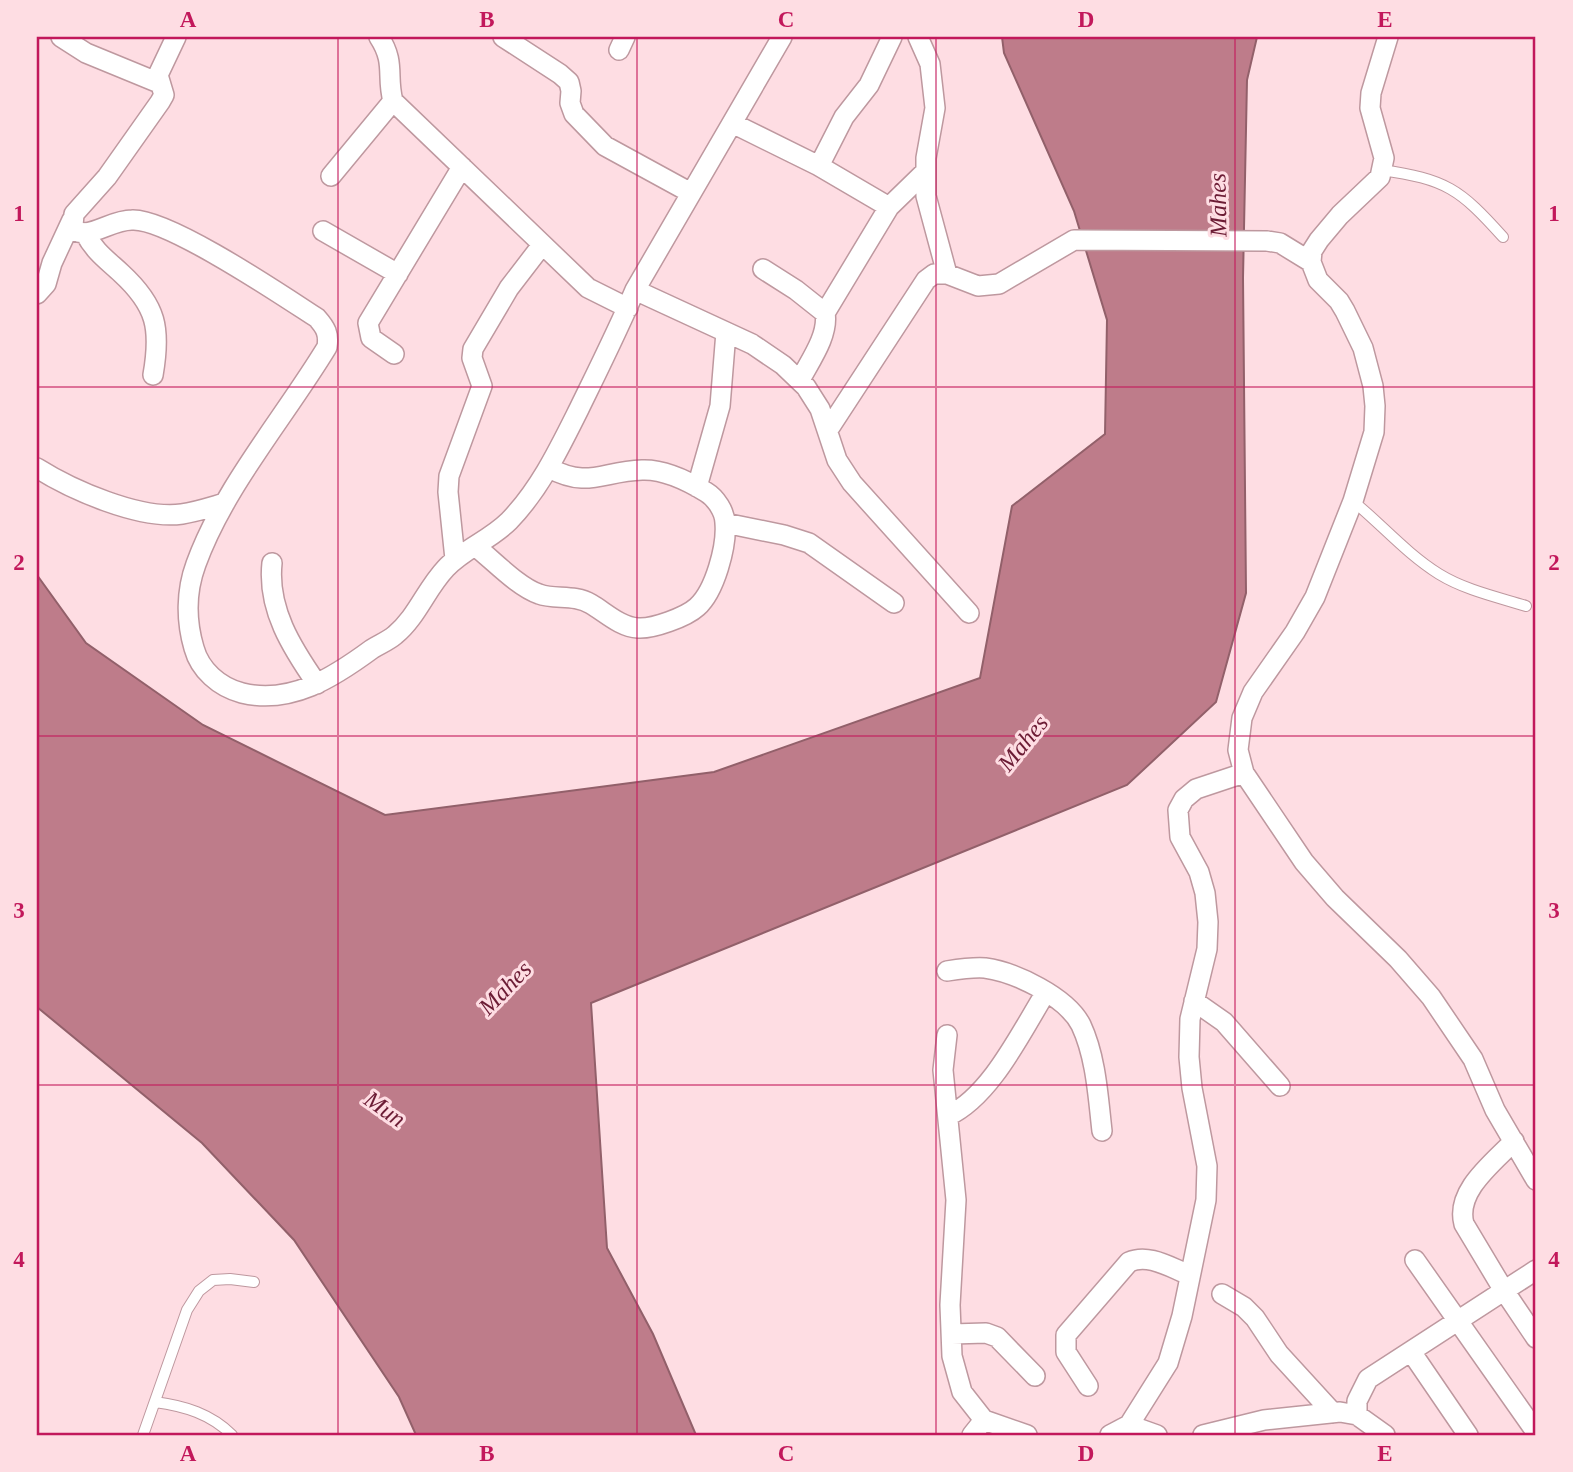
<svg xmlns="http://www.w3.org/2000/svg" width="1573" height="1472" font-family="'Times New Roman',serif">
<rect width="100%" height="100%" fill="#fedde3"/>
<path fill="#be7c8a" stroke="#92606a" stroke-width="2" d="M1002,37H1257L1247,80L1243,278L1246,593L1216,702L1127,785L591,1003L607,1248L653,1334L696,1435H416L399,1397L294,1240L202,1143L37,1007V575L86,643L203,725L385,815L714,772L980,678L1012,506L1105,434L1107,320L1074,211L1004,53Z"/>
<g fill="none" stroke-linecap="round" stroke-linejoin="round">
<defs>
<path id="lane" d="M1381,170C1446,179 1460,189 1503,237
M1353,501C1382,525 1407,554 1439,574C1465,590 1497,597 1526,606
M155,1402C185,1406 211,1414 232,1435
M143,1435L187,1310L199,1291L213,1280L230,1279L254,1282"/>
<path id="street" d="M61,37L86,53L159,83
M176,37L158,75L164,95L160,102L107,177L74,214L73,226L78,232L85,233C101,231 115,220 132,220C168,218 283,296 317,318C326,328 329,334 327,347C284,418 224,487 196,564C186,591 186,621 194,648C200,670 219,687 242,693C291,705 334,677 372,649C380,644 388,641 395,635C417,617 426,589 446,568C464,549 490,540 509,521C540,489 559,449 579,409C598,370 618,330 635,290L782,37
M379,37C396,63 386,76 393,101L588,288L628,308
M503,37L560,74L569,82L571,91L570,103L574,114L605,146L691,193
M918,37L930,64L935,108L926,158V196L947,274
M1388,37L1371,93L1370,108L1384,158L1380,177L1340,215L1319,240L1312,251L1311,262L1318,280L1339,301L1345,311L1363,348L1373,386L1375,406L1374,432L1353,501L1315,597L1295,632L1253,692L1242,718L1238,750L1244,773L1304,862L1335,898L1398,959L1431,997L1473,1059L1495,1110L1536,1180
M619,50L625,37
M732,123L819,166L889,207
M819,166L844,117L869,85L892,37
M331,176L393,101
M323,231L398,274
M85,233C94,251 107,260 121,273C157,306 161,329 153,375
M763,269L796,290L825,313C829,335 810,361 800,380
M635,290L752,344L783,365L806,387L820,409L837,460L852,483L969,613
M37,294L46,284L52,263L72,220
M825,313L889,207L925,172
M394,354L371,338L368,323L462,167
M828,430L926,280L934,274H947L978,286L999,284L1074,240L1267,241L1280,243L1311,262
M37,468C72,490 140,520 182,514C196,512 211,507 225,503
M697,487L720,406L726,332
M725,523L784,535L809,543L894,603
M475,546C493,560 518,587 539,594C555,600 574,594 591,604C605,612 620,627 638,628C653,629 686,617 697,607C715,591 727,546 725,523C725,512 716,498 706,492C688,481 664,469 642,470C602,471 589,489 549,468
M455,559L448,492L449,476L482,386L472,358L473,349L509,288L542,245
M272,563C267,609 292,648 317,684
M947,971C960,969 973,967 985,968C1015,972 1067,997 1081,1025C1096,1057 1098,1096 1102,1131
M1194,1001L1224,1022L1280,1086
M947,1035L943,1070L956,1200L950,1305L952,1356L962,1392L984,1420L1027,1435
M948,1116C991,1096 1021,1032 1046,992
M1514,1141C1493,1163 1455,1191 1464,1224L1503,1289L1536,1338
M1415,1260L1536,1432
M1222,1294L1244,1307L1255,1318L1279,1354L1333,1413
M952,1334L986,1333L997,1337L1035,1376
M1412,1353L1468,1435
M1088,1386L1066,1352V1335L1129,1262C1149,1253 1171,1268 1190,1275
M1357,1415V1401L1368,1379L1536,1270
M1129,1425L1157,1435
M972,1435L984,1420
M1110,1435L1129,1425L1168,1363L1182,1316L1206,1200L1207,1166L1192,1088L1189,1057L1190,1019L1207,949L1208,922L1205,893L1199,872L1180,837L1178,810L1184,799L1196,789L1244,773
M1203,1435L1264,1420L1340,1412L1357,1415L1385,1435"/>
</defs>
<use href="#lane" stroke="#be989f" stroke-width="12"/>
<use href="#street" stroke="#be989f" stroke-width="22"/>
<use href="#lane" stroke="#fff" stroke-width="10"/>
<use href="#street" stroke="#fff" stroke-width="19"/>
</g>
<path fill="none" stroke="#c2185b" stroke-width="2" stroke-opacity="0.55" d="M338,37V1435M637,37V1435M936,37V1435M1235,37V1435M37,387H1536M37,736H1536M37,1085H1536"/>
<g text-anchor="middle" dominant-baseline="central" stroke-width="6" stroke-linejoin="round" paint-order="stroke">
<g font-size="24" font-style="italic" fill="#6c1c35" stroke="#fedde3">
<text transform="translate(1218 205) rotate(-91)">Mahes</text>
<text transform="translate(1023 743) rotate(-51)">Mahes</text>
<text transform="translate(505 988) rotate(-46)">Mahes</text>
<text transform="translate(385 1109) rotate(35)">Mun</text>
</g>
</g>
<rect width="1573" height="1472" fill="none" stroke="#fedde3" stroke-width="77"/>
<rect x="38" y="38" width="1496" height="1396" fill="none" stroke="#c2185b" stroke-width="2.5"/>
<g font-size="23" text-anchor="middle" font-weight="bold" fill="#c2185b">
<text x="188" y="27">A</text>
<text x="487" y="27">B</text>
<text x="786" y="27">C</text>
<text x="1086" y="27">D</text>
<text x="1385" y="27">E</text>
<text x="19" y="221">1</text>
<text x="1554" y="221">1</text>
<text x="19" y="570">2</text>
<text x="1554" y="570">2</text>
<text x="19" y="918">3</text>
<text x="1554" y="918">3</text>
<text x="19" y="1267">4</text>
<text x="1554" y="1267">4</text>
<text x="188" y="1461">A</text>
<text x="487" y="1461">B</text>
<text x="786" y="1461">C</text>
<text x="1086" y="1461">D</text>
<text x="1385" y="1461">E</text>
</g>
</svg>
